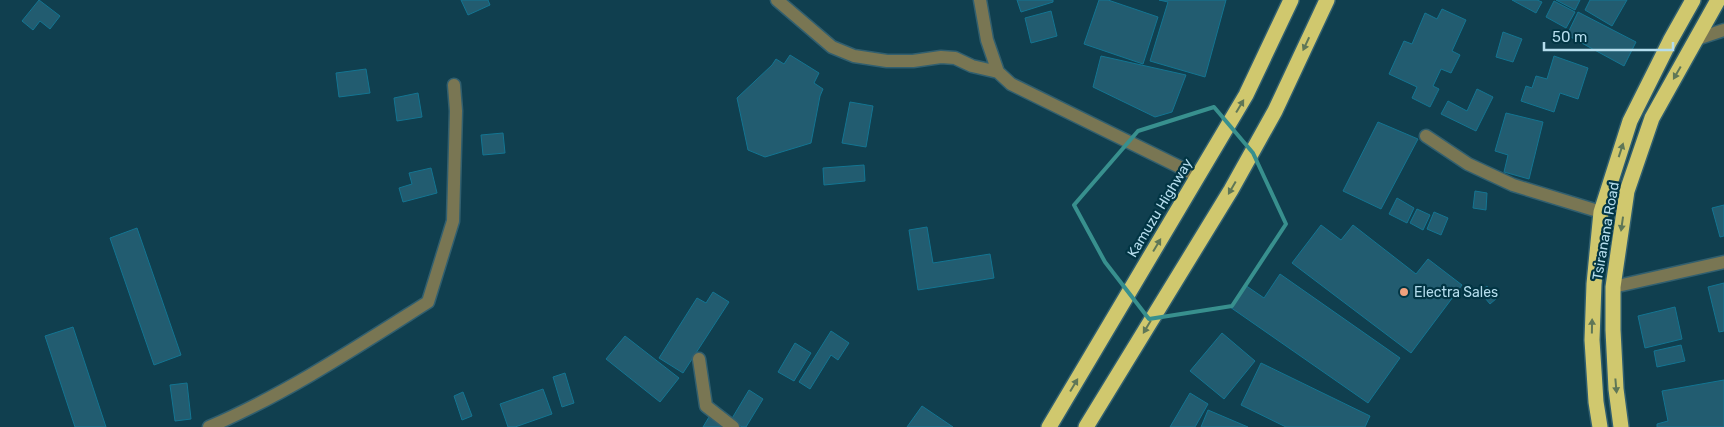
<svg xmlns="http://www.w3.org/2000/svg" width="1724" height="427" font-family="Rubik,sans-serif">
<rect width="100%" height="100%" fill="#103f4f"/>
<path fill="#225c70" stroke="#137592" d="M39,0L60,16L50,29L40,21L33,30L22,21Z
M461,0H488L490,5L468,15Z
M1017,0H1053V2L1021,12Z
M1099,0H1108L1158,17L1143,64L1084,44Z
M1159,0H1226L1205,77L1150,61L1168,2Z
M1512,0H1537L1542,2L1536,13Z
M1556,0H1580L1575,10Z
M1590,0H1627L1612,26L1585,10Z
M1554,1L1575,12L1566,28L1546,17Z
M1442,9L1466,20L1452,51L1460,55L1451,73L1441,69L1433,86L1439,89L1430,107L1412,98L1417,87L1389,74L1404,41L1412,44L1425,13L1437,19Z
M1051,11L1057,36L1031,43L1025,18Z
M1578,12L1636,42L1624,66L1567,35Z
M1503,32L1522,39L1513,62L1496,57Z
M790,55L819,73L814,83L823,89L820,96L811,143L765,157L748,150L737,98L772,65L776,59L784,64Z
M1101,56L1186,75L1172,112L1155,117L1093,87Z
M1554,56L1588,68L1578,99L1560,93L1554,112L1521,101L1526,86L1532,88L1536,76L1547,79Z
M366,69L370,93L339,97L336,73Z
M1477,89L1493,97L1476,131L1441,114L1448,101L1467,111Z
M418,93L422,117L397,121L394,98Z
M850,102L873,106L866,147L842,143Z
M1506,113L1543,122L1529,179L1504,172L1508,155L1495,151Z
M1378,122L1418,139L1381,209L1343,191Z
M503,133L505,153L483,155L481,135Z
M864,165L865,181L824,185L823,168Z
M431,168L437,193L403,202L399,188L412,184L409,173Z
M1475,191L1487,193L1486,210L1473,208Z
M1397,198L1414,208L1407,223L1389,214Z
M1724,205V236L1720,237L1712,208Z
M1417,209L1430,215L1423,230L1410,223Z
M1434,212L1448,218L1441,235L1427,229Z
M1321,225L1341,240L1353,225L1416,274L1428,259L1462,285L1411,353L1292,263Z
M927,227L933,263L990,254L994,278L918,290L909,230Z
M137,228L181,355L154,365L110,238Z
M1280,274L1400,358L1368,403L1230,307L1245,285L1264,298Z
M1724,283V331L1719,332L1708,287Z
M1487,286L1497,298L1490,304L1480,292Z
M713,292L729,302L683,373L659,358L697,298L706,303Z
M1675,307L1682,339L1645,348L1638,316Z
M73,327L106,427H75L45,336Z
M831,331L849,343L838,360L831,355L810,389L799,382Z
M1222,333L1255,361L1224,399L1190,371Z
M625,336L679,378L660,402L606,359Z
M795,343L811,353L794,381L778,372Z
M1681,345L1685,361L1657,367L1654,351Z
M1261,363L1370,416L1365,427H1286L1241,405Z
M565,373L574,403L562,407L553,377Z
M1724,380V427H1657V424L1668,421L1662,391Z
M187,383L191,419L175,421L170,385Z
M543,389L552,414L515,427H508L500,404Z
M749,390L763,399L746,427H742L731,420Z
M463,392L472,416L462,420L454,396Z
M1190,393L1208,404L1195,427H1170Z
M922,406L953,427H907Z
M1208,410L1248,427H1201Z
M709,417L727,427H703Z"/>
<g fill="none" stroke-linecap="round" stroke-linejoin="round">
<defs>
<path id="minor" d="M777,0L832,47L854,56L887,61H913L941,57L955,58L972,66L998,72
M980,0L987,40L998,72L1011,84L1198,176
M1697,39L1724,30
M1426,136L1468,164L1513,185L1601,212
M1613,287L1724,262
M699,359L706,406L733,427
M209,427C286,394 357,347 428,302L453,221L456,111L454,85"/>
<path id="highway" d="M1049,427L1246,95L1291,0
M1086,427L1231,190L1275,111L1327,0
M1600,427L1596,402L1592,340L1594,284L1601,212L1630,121L1670,41L1693,0
M1621,427L1616,389L1613,330V287L1627,191L1652,118L1718,0"/>
</defs>
<use href="#minor" stroke="#315f6f" stroke-width="15"/>
<use href="#highway" stroke="#315f6f" stroke-width="18"/>
<use href="#minor" stroke="#797653" stroke-width="12"/>
<use href="#highway" stroke="#d0c86e" stroke-width="15"/>
</g>
<defs><path id="oneway-solid" d="M-6-.8H1V-3.2L6.5 0L1 3.2V.8H-6Z" transform="scale(1.25)"/></defs>
<g fill="#5f7757">
<use href="#oneway-solid" transform="translate(1306 44) rotate(115)"/>
<use href="#oneway-solid" transform="translate(1677 73) rotate(120)"/>
<use href="#oneway-solid" transform="translate(1240 106) rotate(-59)"/>
<use href="#oneway-solid" transform="translate(1621 150) rotate(-72)"/>
<use href="#oneway-solid" transform="translate(1232 188) rotate(120)"/>
<use href="#oneway-solid" transform="translate(1622 224) rotate(98)"/>
<use href="#oneway-solid" transform="translate(1157 245) rotate(-59)"/>
<use href="#oneway-solid" transform="translate(1592 326) rotate(-89)"/>
<use href="#oneway-solid" transform="translate(1147 327) rotate(121)"/>
<use href="#oneway-solid" transform="translate(1074 385) rotate(-59)"/>
<use href="#oneway-solid" transform="translate(1616 386) rotate(85)"/>
</g>
<path fill="none" stroke="#38908e" stroke-width="4" stroke-linejoin="round" d="M1214,107L1253,153L1286,224L1232,306L1149,319L1105,262L1074,205L1138,131Z"/>
<circle fill="#f1a17d" stroke="#023544" stroke-width="2" cx="1404" cy="292" r="5"/>
<g text-anchor="middle" dominant-baseline="central" stroke-width="4.5" stroke-linejoin="round" paint-order="stroke">
<g font-size="14" fill="#b5dded" stroke="#023544">
<text transform="translate(1160 208) rotate(-59)">Kamuzu Highway</text>
<text transform="translate(1606 231) rotate(-80)">Tsiranana Road</text>
</g>
<g font-size="14" fill="#b5dded" stroke="#023544" text-anchor="start">
<text x="1414" y="292">Electra Sales</text>
</g>
</g>
<path d="M1544 42v8h129v-8" fill="none" stroke="#b5dded" stroke-width="2.5"/>
<text x="1552" y="42" font-size="15" fill="#b5dded" stroke="#023544" stroke-width="4" paint-order="stroke">50 m</text>
</svg>
